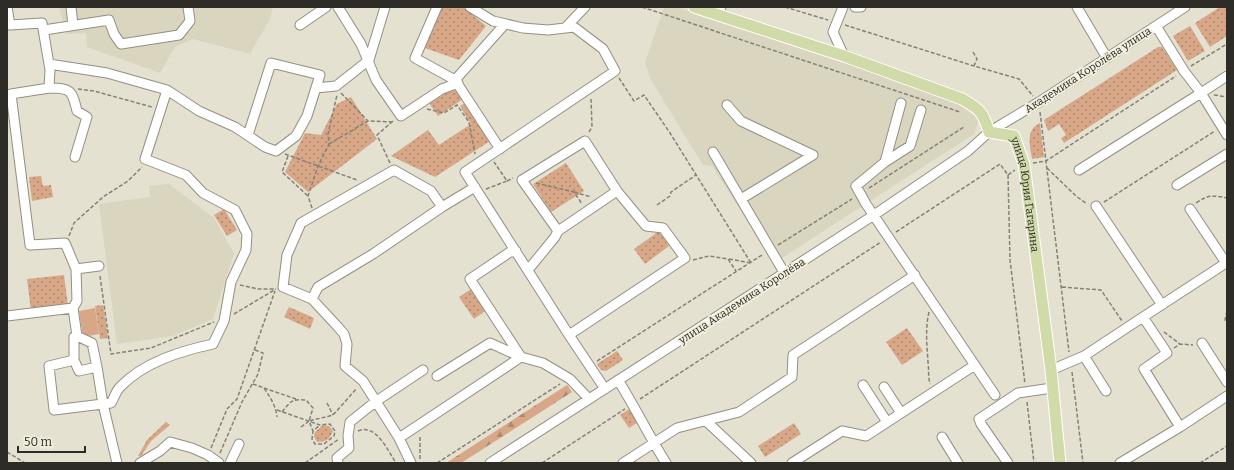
<svg xmlns="http://www.w3.org/2000/svg" width="1234" height="470" font-family="Bitter,serif">
<defs>
<pattern id="grass-dots" width="8" height="8" patternUnits="userSpaceOnUse"><rect width="8" height="8" fill="#d7a788"/><path d="M2 2h.1M6 6h.1" fill="none" stroke="#af886f" stroke-width="1.8" stroke-linecap="round"/></pattern>
<pattern id="forest-firs" width="22" height="20" patternUnits="userSpaceOnUse"><rect width="22" height="20" fill="#d7a788"/><path d="M5 1l3.5 6h-7zM16 11l3.5 6h-7z" fill="#af886f"/></pattern>
</defs>
<rect width="100%" height="100%" fill="#e4e1d1"/>
<path fill="#d9d5be" d="M59,7H273L270,19L250,54L193,39L175,47L160,73L87,47L86,33L67,34Z
M664,7H676L971,104L979,120L974,134L774,263L712,166L703,165L651,80L645,63Z
M169,184L214,218L234,253L213,319L173,336L117,344L99,204L150,197L149,186Z"/>
<path fill="url(#grass-dots)" d="M441,7H463L486,26L459,60L422,47Z
M1220,7H1227V36L1210,47L1195,23Z
M1190,26L1205,51L1188,61L1173,36Z
M1158,47H1162L1177,70L1064,143L1061,138L1066,135L1059,124L1048,131L1044,120Z
M451,90L458,91L463,99L438,116L429,103Z
M351,97L377,139L308,192L285,172L305,133L321,135L337,104Z
M465,103L490,141L435,177L391,156L428,130L439,145L471,124L460,106Z
M1040,123L1044,157L1032,159C1030,146 1025,130 1040,123Z
M566,163L584,191L551,212L533,184Z
M41,176L43,186L51,185L53,197L32,201L29,177Z
M224,209L237,230L227,236L214,215Z
M659,231L669,246L645,264L634,249Z
M64,275L68,306L31,311L27,279Z
M474,287L488,309L474,319L459,297Z
M103,305L108,338L100,339L95,306Z
M289,307L314,318L310,329L284,317Z
M907,328L923,351L902,365L886,342Z
M617,351L623,360L606,371L601,370L597,364Z
M631,408L638,417L637,423L629,428L620,415Z
M166,422L170,425L151,441L141,456H138L147,440Z
M794,423L801,434L765,457L758,446Z
M323,425L329,426L333,431C330,439 326,442 317,442L314,437L315,432Z"/>
<path fill="url(#forest-firs)" d="M567,385L572,392L461,463H446Z"/>
<path fill="#d7a788" d="M95,308L99,334L83,337L79,311Z"/>
<g fill="none" stroke-linecap="round" stroke-linejoin="round">
<defs>
<path id="minor" d="M7,7L10,25L42,23L50,70L49,88L11,94L30,245L65,243L76,269L77,301L73,308L77,336L92,343L97,367L79,371L74,360L49,366L54,410L111,403C114,398 116,391 120,387C144,362 181,351 213,344L224,321L231,282L246,250L247,234L235,210L203,193L186,175L145,159L167,90
M71,7L73,25
M338,7L361,44L376,80L401,116L442,89L458,83
M437,7L415,58L455,80L500,149
M470,7L493,21L523,28L548,30L574,27L603,49L615,71L465,172L569,335L605,389
M843,7L833,32L844,56
M855,7H861
M1077,7L1107,58
M710,12L721,7
M300,25L326,7
M565,28L585,7
M44,30L109,20L114,34L121,44L179,35L190,21L188,7
M49,64L107,73L167,90L199,111L235,127L265,147L276,151L296,136L307,116L320,75L271,63L248,135
M1227,76L1201,93L1227,135
M455,80L505,24
M49,88C71,88 72,90 77,111L87,117L75,157
M316,88L336,86L369,60L385,7
M727,105L741,121L813,155L741,199
M921,110L910,146L885,162L856,186L866,204L995,395
M713,152L785,274
M885,162L901,103
M1079,170L1201,93L1184,71L1156,26
M1177,185L1227,154
M1096,206L1162,305
M558,231L522,180L585,141L617,191
M76,269L99,266
M528,270L555,237L558,231L617,191L646,226L663,228L685,258L569,335
M312,299L318,287L373,254L442,207L475,187
M7,316L73,308
M1143,317L1226,263L1190,209
M1202,343L1227,382
M1084,356L1106,391
M74,360V337L77,336
M97,367L103,404L117,463
M1051,370L1084,356L1143,317L1167,353L1144,369L1180,427
M437,376L490,343L521,357L543,363L570,379L589,399
M618,380C635,407 649,436 666,463
M863,385L887,422
M884,387L901,413
M706,421L751,463
M942,437L958,463
M399,438L521,357L470,279L510,252L516,251
M140,463L160,451L170,442L192,448L208,455L219,463
M230,463L239,444
M338,463L337,458L349,448L348,436L350,422L375,402L423,370
M411,463L399,438L363,381L345,366L347,344L344,334L338,327L312,299L283,287L287,255L301,223L394,170L431,191L442,207
M490,463L874,215L968,151L989,132L1039,102L1185,7
M623,463L677,428L739,412L792,377L793,355L915,275
M792,463L842,431L866,436L975,365
M1008,463L981,424L979,419L1018,393L1052,388
M1120,463L1180,427L1227,396"/>
<g id="major">
<path id="s1" d="M694,7L844,56L962,99C979,109 983,111 989,132L1014,136L1024,164L1051,370L1060,463"/>
</g>
</defs>
<use href="#minor" stroke="#939081" stroke-width="11"/>
<use href="#major" stroke="#fff" stroke-width="13"/>
<path stroke="#848277" stroke-width="1.5" stroke-dasharray="4 2" stroke-linecap="butt" d="M642,7L960,112
M785,7L828,20
M845,25L974,66
M973,52L977,59L974,66L1019,79L1033,96
M1191,66L1227,44
M619,78L634,101L644,95L670,133L751,263
M78,89L94,91L152,107
M341,93L368,121
M1214,95L1227,97
M427,109L444,113L457,105L469,122L475,154
M1040,112L1069,352
M589,132L592,127L591,99
M329,144L368,121L392,122
M285,154L357,180
M288,156L282,172L308,196
M390,163L377,135L393,121
M1033,163L1046,161L1176,76
M1047,168L1076,196L1087,204
M1008,175L1010,260L1025,384
M507,181L513,178
M536,183L574,192L582,204
M869,188L964,127
M486,189L507,181L494,162
M574,192L591,197
M1104,202L1215,131
M1196,203C1208,195 1212,195 1227,198
M657,205L670,196L671,192L696,175
M312,208L308,196L318,166L329,144L328,134L337,95
M896,232L1000,164L1008,175L1015,170
M69,236L74,223L103,197L128,181L142,167
M778,245L852,199
M729,259L751,263
M693,260L709,256L728,259L736,271
M100,276L111,354L151,348L214,322
M240,285L258,289H274
M1062,287L1101,290L1122,321
M1227,311L1225,320L1227,323
M929,312C925,329 927,345 928,362C929,370 928,376 930,384
M234,314L276,289
M1164,332L1180,344
M1174,348L1180,344L1193,345
M597,361L762,255
M1072,372L1083,463
M253,384L264,388C270,397 276,406 277,417
M264,388L296,399
M640,399L881,242
M1027,402L1034,463
M327,403L333,415
M277,410L320,425L330,424L335,431L334,436L324,444H315L312,439L313,431L320,425
M282,412C291,401 291,399 306,400L313,408L309,421L333,415L357,388
M301,427L309,421L313,431
M358,431C376,423 388,451 396,463
M211,448L227,409L237,399L275,291
M7,452L25,463
M220,453L242,402L258,374L263,353L255,350
M420,459V435
M283,463V462
M305,463L339,439
M437,463L560,384
M542,463L625,409
M1200,463L1227,446"/>
<use href="#minor" stroke="#fff" stroke-width="9"/>
<use href="#major" stroke="#d1dbaa" stroke-width="11"/>
</g>
<g text-anchor="middle" dominant-baseline="central" stroke-width="4" stroke-linejoin="round" paint-order="stroke">
<g font-size="11" fill="#2d2c26" stroke="#f1eede">
<text transform="translate(1088 70) rotate(-33)">Академика Королёва улица</text>
<text stroke="none"><textPath href="#s1" startOffset="413">улица Юрия Гагарина</textPath></text>
<text transform="translate(742 301) rotate(-33)">улица Академика Королёва</text>
</g>
</g>
<rect width="1234" height="470" fill="none" stroke="#2d2c26" stroke-width="16"/>
<path d="M18 446v6h67v-6" fill="none" stroke="#2d2c26" stroke-width="2"/>
<text x="24" y="446" font-size="12" fill="#2d2c26" stroke="#f1eede" stroke-width="3" paint-order="stroke">50 m</text>
</svg>
